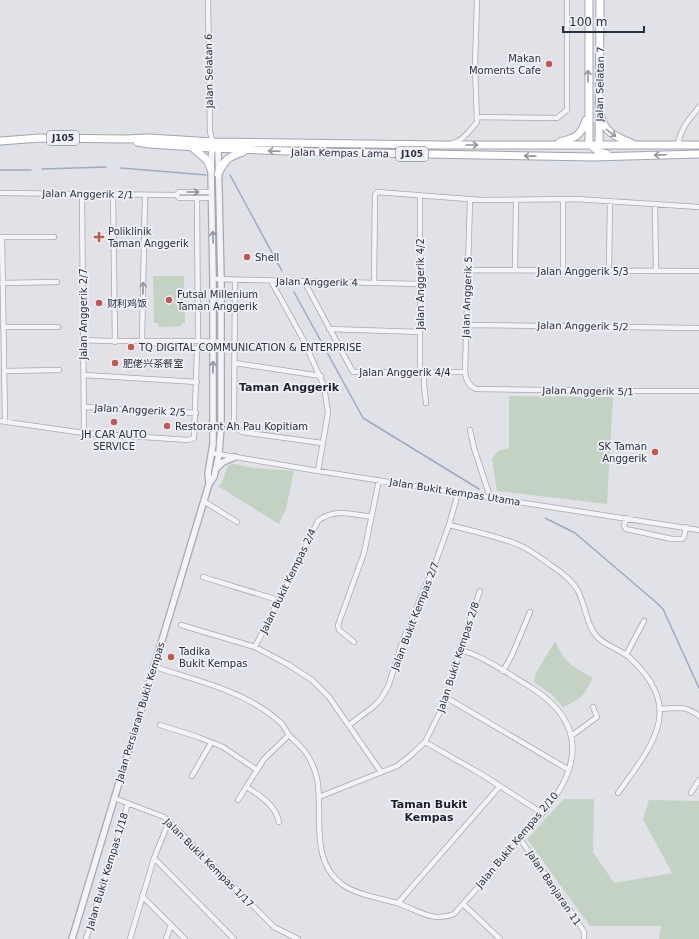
<svg xmlns="http://www.w3.org/2000/svg" width="699" height="939" font-family="'DejaVu Sans','Noto Sans SC',sans-serif">
<rect width="100%" height="100%" fill="#e1e2e8"/>
<path fill="#c3d2c3" d="M153,276H184L185,323H182V326L159,327L158,323H154Z
M509,396L613,397L607,504L497,491L492,459L498,451L509,448Z
M235,464L253,468L294,471L286,509L279,524L218,486L222,483L228,465Z
M555,641C566,664 572,666 593,678C583,697 582,698 563,707L551,694L534,682L536,673Z
M564,799H594L593,852L614,883L672,873L643,819L649,800L699,801V939H659L661,926H590L527,839Z"/>
<g fill="none" stroke-linecap="round" stroke-linejoin="round">
<path stroke="#9fa9c5" stroke-width="1.5" d="M121,168L206,175
M42,169L106,167
M0,170H31
M230,175L282,271
M294,292L363,418L479,489
M545,518L575,533L658,604L663,609L699,688"/>
<defs>
<path id="minor" d="M208,0L210,132L213,142
M477,117L557,118L567,110V0
M453,143C463,141 471,129 477,122L475,66L477,0
M678,144C681,127 689,120 699,107
M0,193L176,195L179,198H212
M82,194L84,433
M113,195L115,342
M176,195L179,192H212
M197,198L198,341
M470,200L465,372C466,380 468,385 476,389L623,391H699
M655,204L656,271
M0,237H54
M2,237L5,421
M468,270L699,271
M515,270L516,200
M563,270V199
M609,271L610,201
M213,279L420,284
M235,280L234,422C235,427 237,429 242,432L322,443
M271,281L303,339L324,386L328,413L318,471
M304,281L353,372H465
M2,283L57,282
M374,283L375,195L377,192L481,200L576,199L699,207
M466,325L699,328
M3,327H58
M329,329L420,332
M83,340C129,343 175,339 221,342
M142,341L145,195
M148,342L173,347L221,350
M235,363L321,376
M4,371L59,370
M420,372V195
M424,372V384L426,403
M84,375L197,382
M84,407L196,413
M0,421L84,433L188,440L194,438L197,350
M470,430L474,448L490,497
M212,453L318,471L699,530
M205,502L237,522
M626,518L624,526L626,529L672,539H682L684,537L686,527
M449,525C473,531 497,536 519,545C531,550 542,559 552,566C562,573 572,580 578,591C585,604 586,621 594,633C602,645 618,648 629,657C685,708 654,743 618,793
M203,577L278,600
M181,625L255,647L289,665L312,680L329,697L381,772
M354,642L339,630L338,625L364,553L379,480
M255,647L318,521C334,508 352,514 371,517
M626,655L644,621
M155,667C198,681 246,691 281,723C284,726 286,731 289,735C292,739 297,742 300,746C308,754 314,766 317,778C324,813 308,860 343,885C358,895 380,898 397,903C418,910 432,923 454,914C479,886 505,858 528,829C538,818 550,807 557,794C585,750 574,715 532,688C515,678 477,652 459,650
M503,671L512,655L530,612
M447,698L569,770
M660,709C677,708 686,705 699,716
M160,725L198,737L223,747L257,770
M349,725L373,707L380,700L388,687L403,640L436,561L449,525L458,493
M571,736L597,717L593,707
M425,742L481,774L542,813
M192,776L211,743
M247,787C260,796 276,805 279,822
M691,793L699,780
M319,797L397,766L410,756L425,742L447,698L459,650L480,591
M114,798L164,817L169,821L274,927L298,939
M238,800L264,759L289,735
M520,839L575,917L584,932V939
M154,858L234,939
M142,896L185,939
M398,903L500,786
M463,904L500,939
M86,939L128,803
M130,939L154,858L169,821
M166,939L171,925"/>
<path id="tertiary" d="M217,468L223,462L235,457
M209,484L208,473L213,444V279L211,169L212,145
M72,939L209,484L214,477L219,454L221,427V280L218,148L216,146"/>
<path id="primary" d="M589,0V144L599,152L607,154
M601,117C605,133 617,137 631,143
M0,141L40,138L125,139L149,138L213,142L440,145H699
M137,142L149,144L211,148L314,152L593,157L699,154
M560,142C575,138 581,136 586,120
M192,147L207,160L211,169
M597,147L599,144L600,0
M218,174C225,159 228,157 243,152"/>
</defs>
<use href="#minor" stroke="#a7a8b2" stroke-width="6"/>
<use href="#tertiary" stroke="#a7a8b2" stroke-width="8"/>
<use href="#primary" stroke="#a1a5b3" stroke-width="9"/>
<use href="#minor" stroke="#f3f4f7" stroke-width="4.5"/>
<use href="#tertiary" stroke="#f3f4f7" stroke-width="5.5"/>
<use href="#primary" stroke="#fff" stroke-width="7"/>
</g>
<defs><path id="oneway-shaft" d="M-6 0H5M1.5-3L5.5 0L1.5 3" fill="none" stroke-width="1.6" stroke-linecap="round" stroke-linejoin="round"/></defs>
<g stroke="#95969f">
<use href="#oneway-shaft" transform="translate(588 76) rotate(-90)"/>
<use href="#oneway-shaft" transform="translate(611 133) rotate(37)"/>
<use href="#oneway-shaft" transform="translate(472 145)"/>
<use href="#oneway-shaft" transform="translate(274 151) rotate(-178)"/>
<use href="#oneway-shaft" transform="translate(660 155) rotate(178)"/>
<use href="#oneway-shaft" transform="translate(530 156) rotate(-179)"/>
</g>
<g stroke="#8f919b">
<use href="#oneway-shaft" transform="translate(193 192)"/>
<use href="#oneway-shaft" transform="translate(213 237) rotate(-91)"/>
<use href="#oneway-shaft" transform="translate(143 288) rotate(-89)"/>
<use href="#oneway-shaft" transform="translate(213 367) rotate(-90)"/>
</g>
<g fill="#c35851" stroke="#f0f1f6" stroke-width="1.5">
<circle cx="549" cy="64" r="4"/>
<path d="M97 231h4v4h4v4h-4v4h-4v-4h-4v-4h4z"/>
<circle cx="247" cy="257" r="4"/>
<circle cx="169" cy="300" r="4"/>
<circle cx="99" cy="303" r="4"/>
<circle cx="131" cy="347" r="4"/>
<circle cx="115" cy="363" r="4"/>
<circle cx="114" cy="422" r="4"/>
<circle cx="167" cy="426" r="4"/>
<circle cx="655" cy="452" r="4"/>
<circle cx="171" cy="657" r="4"/>
</g>
<g text-anchor="middle" dominant-baseline="central" stroke-width="3.5" stroke-linejoin="round" paint-order="stroke">
<g fill="#f0f1f6" stroke="#666876" stroke-width="1">
<rect x="47" y="131" width="32" height="14" rx="3"/>
<rect x="396" y="147" width="32" height="14" rx="3"/>
</g>
<g font-size="9" font-weight="bold" fill="#2b2e3f">
<text x="63" y="138">J105</text>
<text x="412" y="154">J105</text>
</g>
<g font-size="10" fill="#2b2e3f" stroke="#f0f1f6" text-anchor="start">
<text x="541" y="58" text-anchor="end">Makan<tspan x="541" dy="12">Moments Cafe</tspan></text>
<text x="108" y="231">Poliklinik<tspan x="108" dy="12">Taman Anggerik</tspan></text>
<text x="255" y="257">Shell</text>
<text x="177" y="294">Futsal Millenium<tspan x="177" dy="12">Taman Anggerik</tspan></text>
<text x="107" y="303">财利鸡饭</text>
<text x="139" y="347">TQ DIGITAL COMMUNICATION &amp; ENTERPRISE</text>
<text x="123" y="363">肥佬兴茶餐室</text>
<text x="175" y="426">Restorant Ah Pau Kopitiam</text>
<text x="114" y="434" text-anchor="middle">JH CAR AUTO<tspan x="114" dy="12">SERVICE</tspan></text>
<text x="647" y="446" text-anchor="end">SK Taman<tspan x="647" dy="12">Anggerik</tspan></text>
<text x="179" y="651">Tadika<tspan x="179" dy="12">Bukit Kempas</tspan></text>
</g>
<g font-size="10" fill="#2b2e3f" stroke="#f0f1f6">
<text transform="translate(209 71) rotate(-91)">Jalan Selatan 6</text>
<text transform="translate(600 84) rotate(-89)">Jalan Selatan 7</text>
<text transform="translate(340 153) rotate(1)">Jalan Kempas Lama</text>
<text transform="translate(88 194) rotate(1)">Jalan Anggerik 2/1</text>
<text x="583" y="271">Jalan Anggerik 5/3</text>
<text transform="translate(317 282) rotate(1)">Jalan Anggerik 4</text>
<text transform="translate(420 284) rotate(-90)">Jalan Anggerik 4/2</text>
<text transform="translate(467 297) rotate(-88)">Jalan Anggerik 5</text>
<text transform="translate(83 314) rotate(-90)">Jalan Anggerik 2/7</text>
<text transform="translate(583 326) rotate(1)">Jalan Anggerik 5/2</text>
<text x="405" y="372">Jalan Anggerik 4/4</text>
<text transform="translate(588 391) rotate(1)">Jalan Anggerik 5/1</text>
<text transform="translate(140 410) rotate(3)">Jalan Anggerik 2/5</text>
<text transform="translate(455 492) rotate(9)">Jalan Bukit Kempas Utama</text>
<text transform="translate(288 581) rotate(-64)">Jalan Bukit Kempas 2/4</text>
<text transform="translate(415 616) rotate(-69)">Jalan Bukit Kempas 2/7</text>
<text transform="translate(458 657) rotate(-72)">Jalan Bukit Kempas 2/8</text>
<text transform="translate(140 712) rotate(-73)">Jalan Persiaran Bukit Kempas</text>
<text transform="translate(517 840) rotate(-50)">Jalan Bukit Kempas 2/10</text>
<text transform="translate(209 863) rotate(45)">Jalan Bukit Kempas 1/17</text>
<text transform="translate(107 871) rotate(-73)">Jalan Bukit Kempas 1/18</text>
<text transform="translate(554 888) rotate(56)">Jalan Banjaran 11</text>
</g>
<g font-size="11" font-weight="bold" fill="#1d1f2f" stroke="#f0f1f6">
<text x="289" y="387">Taman Anggerik</text>
<text x="429" y="804">Taman Bukit<tspan x="429" dy="13">Kempas</tspan></text>
</g>
</g>
<path d="M563 26v6h81v-6" fill="none" stroke="#2b2e3f" stroke-width="2"/>
<text x="569" y="26" font-size="12" fill="#2b2e3f" stroke="#f0f1f6" stroke-width="3" paint-order="stroke">100 m</text>
</svg>
